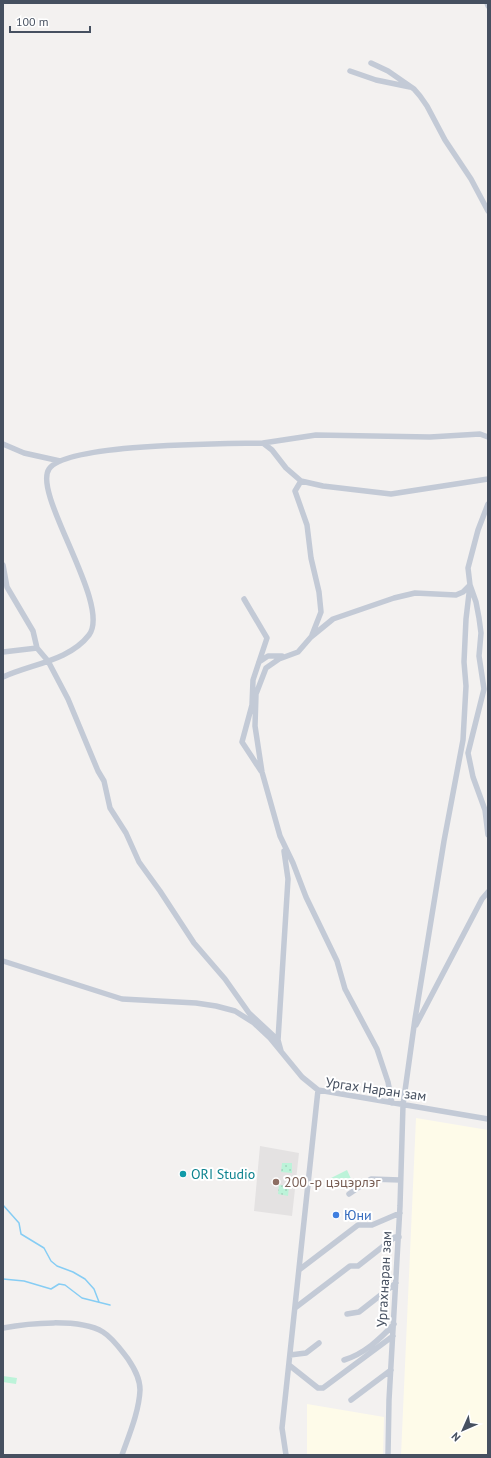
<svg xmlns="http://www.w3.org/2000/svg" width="491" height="1458" font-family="'PT Sans',sans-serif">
<defs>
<pattern id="green-dots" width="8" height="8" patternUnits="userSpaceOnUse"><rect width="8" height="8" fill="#bcf3d9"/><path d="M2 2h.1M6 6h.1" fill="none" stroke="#a3d2bd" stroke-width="1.8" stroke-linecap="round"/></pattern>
</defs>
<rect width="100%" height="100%" fill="#f3f1f0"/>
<path fill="#fefbe9" d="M416,1118L488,1130V1455H401Z
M307,1404L384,1417L383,1455H307Z"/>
<path fill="#e4e2e2" d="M260,1146L299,1153L292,1216L254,1211Z"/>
<path fill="url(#green-dots)" d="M282,1163H292V1173L281,1172Z
M279,1185L289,1186L288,1196L278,1194Z"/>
<path fill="#bcf3d9" d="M347,1170L352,1181L332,1190L327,1180Z
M3,1376L17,1378L16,1384L3,1382Z"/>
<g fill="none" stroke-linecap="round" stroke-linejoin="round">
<path stroke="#86cdf4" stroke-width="1.5" d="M3,1205L19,1223L21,1234L44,1248L51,1261L57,1266L73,1272L85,1279L94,1289L99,1302
M3,1279L24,1281L51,1289L59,1284L65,1285L82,1298L110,1305"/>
<path stroke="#c3cad6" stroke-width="5.5" d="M487,3L488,6
M371,63L388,71L414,89L420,96L427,106L445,140L471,179L488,211
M350,71L376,80L410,87
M263,443L316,435L430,437L480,434L488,437
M3,444L24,453L60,461
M301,481L295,491L307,525L311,558L319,592L321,612L312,635
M3,565L7,587L33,631L37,648L48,661L68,699L98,771L104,781L110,808L126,833L139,862L160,891L194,943L225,979L249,1013L278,1040L281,1051
M244,599L267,638L253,680L252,705L242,742L261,771
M3,652L37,648
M259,662L268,656H282
M3,677C31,664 69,661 89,635C112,605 32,494 49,469C67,443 227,444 263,443L272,450L286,468L301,481L323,486L391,494L488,479
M3,961L122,999L196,1003L216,1006L235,1011L254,1023L270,1038L302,1077L318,1090
M416,1025L482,899L488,892
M278,1040L288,879L284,851
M392,1103L388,1082L377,1049L345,989L337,961L306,897L293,863L280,836L262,772L255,726L256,694L266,668L279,659L298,652L311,637L333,619L394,598L415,593L456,595L463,592L470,585L476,602L479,618L481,633L479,656L484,689L468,753L473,777L485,810L488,835
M349,1194L371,1179L400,1180
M299,1270L358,1225H372L400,1213
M295,1308L350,1266H358L395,1237H399
M347,1314L359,1312L396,1283
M3,1328C28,1323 80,1318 103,1332C113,1338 121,1350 128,1359C134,1368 140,1378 140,1390C139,1412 129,1435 122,1455
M290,1355L306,1353L319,1343
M344,1360C364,1354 380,1339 394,1324
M289,1365L318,1388H323L393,1336
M351,1400L391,1370
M286,1455L282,1428L318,1090L488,1119
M388,1455L389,1400L400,1206L403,1105L415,1019L444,841L463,740L466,686L464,662L466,619L470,585L468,568L478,530L488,504"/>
</g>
<circle fill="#0f9aa8" stroke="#fff" stroke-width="1.5" cx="183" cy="1174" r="4"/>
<circle fill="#8d6e63" stroke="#fff" stroke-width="1.5" cx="276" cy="1182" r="4"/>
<circle fill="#3f7fe0" stroke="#fff" stroke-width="1.5" cx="336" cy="1215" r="4"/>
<g text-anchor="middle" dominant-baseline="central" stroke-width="4" stroke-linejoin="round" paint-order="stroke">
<g font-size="14" fill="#465060" stroke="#fff">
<text transform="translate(376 1089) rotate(8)">Ургах Наран зам</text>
<text transform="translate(384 1279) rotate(-87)">Ургахнаран зам</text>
</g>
<g font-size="14" fill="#0d838f" stroke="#fff" text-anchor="start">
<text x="191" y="1174">ORI Studio</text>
</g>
<g font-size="14" fill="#785e54" stroke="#fff" text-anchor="start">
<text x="284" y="1182">200 -р цэцэрлэг</text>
</g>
<g font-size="14" fill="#366cbe" stroke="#fff" text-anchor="start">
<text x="344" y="1215">Юни</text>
</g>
</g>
<rect width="491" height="1458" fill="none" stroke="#465060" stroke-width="8"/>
<g transform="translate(463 1430) rotate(225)" stroke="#ffffff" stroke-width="3" paint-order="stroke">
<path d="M0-3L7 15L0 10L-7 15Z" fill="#465060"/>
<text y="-6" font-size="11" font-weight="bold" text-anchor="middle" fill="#465060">N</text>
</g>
<path d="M10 26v6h80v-6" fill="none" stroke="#465060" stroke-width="2"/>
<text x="16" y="26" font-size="12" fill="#465060" stroke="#ffffff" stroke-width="3" paint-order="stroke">100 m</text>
</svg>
